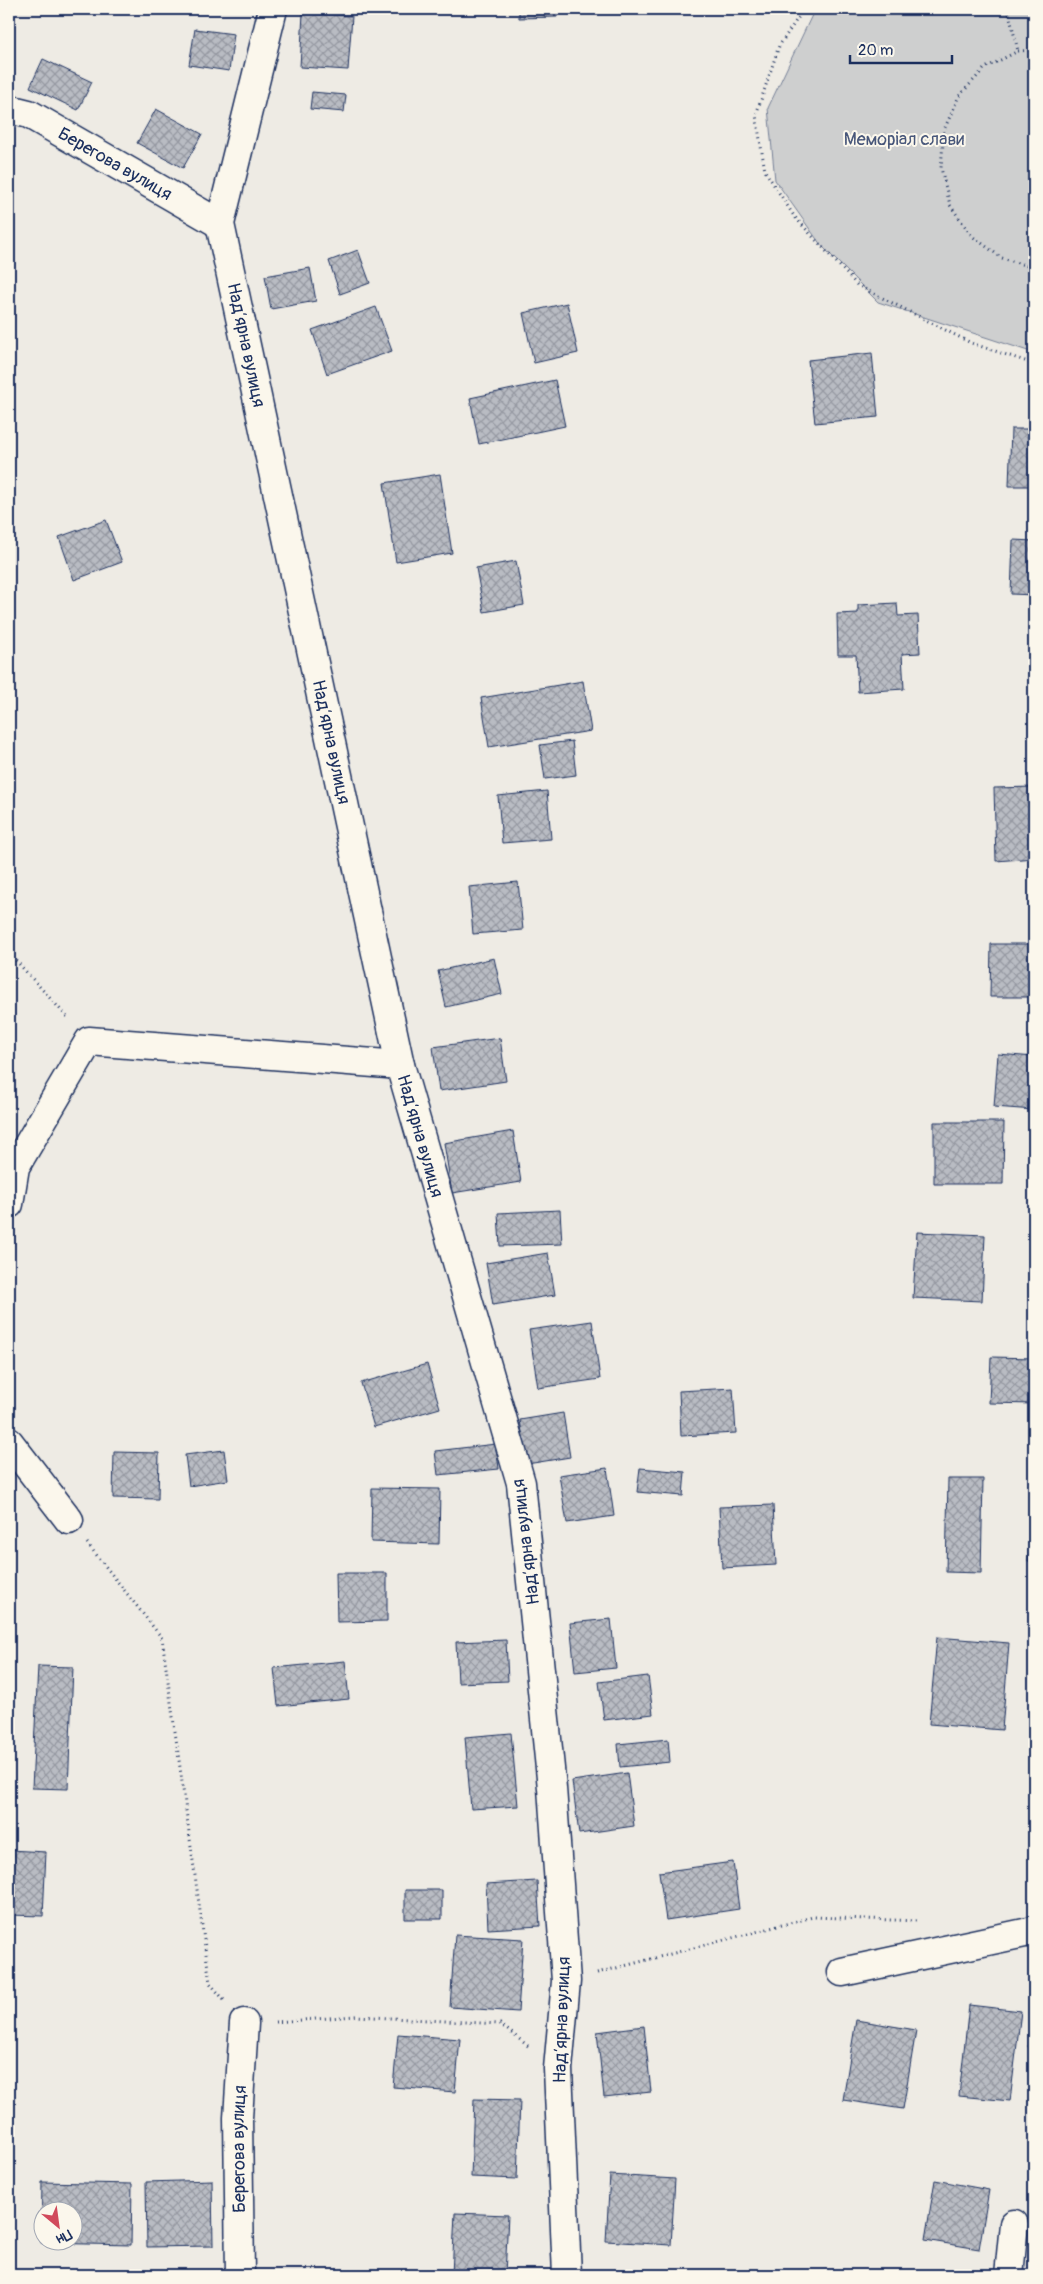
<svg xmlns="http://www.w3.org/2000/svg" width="1043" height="2284" font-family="Pangolin,sans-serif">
<defs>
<pattern id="building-cross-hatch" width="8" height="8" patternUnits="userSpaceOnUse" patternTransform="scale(1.25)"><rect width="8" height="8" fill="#b9bcc3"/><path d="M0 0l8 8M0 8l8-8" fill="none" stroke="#9699a2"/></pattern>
</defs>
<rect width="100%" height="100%" fill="#eeebe4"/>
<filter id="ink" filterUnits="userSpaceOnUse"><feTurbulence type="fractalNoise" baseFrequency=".02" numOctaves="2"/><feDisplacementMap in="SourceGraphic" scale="10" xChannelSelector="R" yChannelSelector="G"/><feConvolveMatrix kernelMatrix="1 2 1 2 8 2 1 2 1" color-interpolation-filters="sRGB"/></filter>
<g filter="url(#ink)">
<path fill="#cecfcf" stroke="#747f96" d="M819,9H1034V353L878,302L821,245L775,180L768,108L813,13Z"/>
<path fill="url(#building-cross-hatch)" stroke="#1b2f5e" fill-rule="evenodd" d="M519,9H557V17L519,18Z
M303,13L352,16L348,70L300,67Z
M195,29L234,34L229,71L189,65Z
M43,59L92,82L78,110L30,87Z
M312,92L346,95L344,112L310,109Z
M156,109L202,134L183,168L137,143Z
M358,250L370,283L340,294L329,261Z
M310,268L316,301L271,309L265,276Z
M567,303L578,353L534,363L523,313Z
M376,307L392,351L327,374L312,330Z
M872,353L878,417L815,423L808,360Z
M555,380L565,426L479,444L470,398Z
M1011,429H1034V486H1009Z
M440,474L452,553L396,562L384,483Z
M106,520L122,562L74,580L59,537Z
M1013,540L1034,541V595L1011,594Z
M516,561L524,605L484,612L476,568Z
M897,603L898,616L918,615L920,653L902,654L904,689L858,692L856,655H838L837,614L858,613V605Z
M583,681L591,731L489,747L481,698Z
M572,741L576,775L545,779L540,745Z
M1034,787V858L996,861L994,788Z
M547,791L551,839L502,843L498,796Z
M518,882L523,930L473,934L469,887Z
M991,944H1034V997H990Z
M494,958L502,994L446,1007L438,971Z
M500,1038L506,1081L439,1091L433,1047Z
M998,1054L1034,1057V1110L994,1107Z
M934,1122H1004L1003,1184H934Z
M513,1131L521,1182L452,1193L444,1143Z
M560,1210L562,1244L500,1246L498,1213Z
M917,1232L985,1235L982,1301L913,1298Z
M548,1253L555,1295L493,1305L486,1263Z
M592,1321L600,1379L538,1388L529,1330Z
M991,1357L1034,1358V1404L989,1403Z
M427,1364L440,1408L374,1427L361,1383Z
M733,1388L736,1433L681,1436L679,1391Z
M563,1413L570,1457L527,1464L520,1420Z
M496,1444L499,1469L438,1475L435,1451Z
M224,1450L228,1480L189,1486L185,1455Z
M114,1452L159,1453L158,1499L113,1498Z
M607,1468L614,1516L567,1523L559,1475Z
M640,1468L685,1472L683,1496L637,1492Z
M948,1479H983L981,1573L946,1572Z
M372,1488L440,1489L439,1544L371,1542Z
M1034,1498V1562L1028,1561Z
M773,1505L776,1565L722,1568L719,1507Z
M336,1573H387V1621L337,1622Z
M611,1619L616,1668L575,1672L570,1623Z
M937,1637L1009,1643L1002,1730L929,1724Z
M506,1640L508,1681L458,1683L456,1642Z
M345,1661L349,1699L278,1706L274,1668Z
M38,1666L73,1667L68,1789L32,1788Z
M648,1676L653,1714L604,1720L599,1682Z
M511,1733L518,1806L471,1809L465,1737Z
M668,1739L670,1762L620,1767L618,1744Z
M627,1773L634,1826L579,1834L572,1781Z
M9,1850L46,1852L43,1916L9,1915Z
M733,1862L739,1909L666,1920L659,1872Z
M537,1881L540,1926L488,1929L486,1884Z
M405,1890H442V1919H405Z
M455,1935L523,1939L518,2012L450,2007Z
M969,2005L1021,2011L1010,2101L959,2096Z
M1034,2015V2048L1028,2047Z
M856,2020L916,2030L903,2109L843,2100Z
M644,2026L651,2092L604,2097L597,2032Z
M398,2034L460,2039L455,2092L393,2087Z
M474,2099L520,2100L517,2179L471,2177Z
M610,2175L675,2179L671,2245L606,2241Z
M212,2180L213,2246L147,2247L146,2182Z
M935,2180L989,2190L979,2249L925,2240Z
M42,2182L132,2184L131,2245L41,2243ZM42,2212H72V2242H42Z
M455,2213L508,2215L505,2275H452Z"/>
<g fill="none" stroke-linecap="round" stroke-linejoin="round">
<defs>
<g id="minor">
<path d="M273,9L220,224L400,1065L521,1483L552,1788L566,1981L558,2069L567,2275"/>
<path id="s1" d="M9,109L29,114L220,224"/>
<path d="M9,1204L15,1167L89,1041L400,1065"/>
<path d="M9,1442L69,1520"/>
<path d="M842,1972L1034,1931"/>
<path id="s2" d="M240,2275L238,2118L244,2023"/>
<path d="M1009,2275L1014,2224"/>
</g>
</defs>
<use href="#minor" stroke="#1b2f5e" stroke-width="31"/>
<path stroke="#1b2f5e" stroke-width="3" stroke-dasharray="1 4" stroke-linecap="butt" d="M804,9L779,46L756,115L765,171L794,216L857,285L971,343L1034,364
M1008,9L1018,51
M1034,50L1018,51L985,68L959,96L944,130L941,168L950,205L972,236L1002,258L1034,268
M9,953L69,1019
M87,1543L162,1638L210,1983L224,2000
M597,1973L813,1917L919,1921
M275,2022L355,2016L500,2024L528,2046"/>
<use href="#minor" stroke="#fbf7ec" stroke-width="28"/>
</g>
</g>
<g text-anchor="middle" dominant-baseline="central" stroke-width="4" stroke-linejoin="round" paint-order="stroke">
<g font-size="18" fill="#48577a" stroke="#fbf7ec">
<text x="904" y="139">Меморіал слави</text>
</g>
<g font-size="18" fill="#1b2f5e" stroke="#fbf7ec">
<text stroke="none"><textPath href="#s1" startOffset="120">Берегова вулиця</textPath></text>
<text transform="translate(246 345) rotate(78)">Надʼярна вулиця</text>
<text transform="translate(331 742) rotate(78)">Надʼярна вулиця</text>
<text transform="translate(420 1136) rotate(74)">Надʼярна вулиця</text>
<text transform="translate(526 1542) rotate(-97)">Надʼярна вулиця</text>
<text transform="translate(562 2020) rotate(-88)">Надʼярна вулиця</text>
<text stroke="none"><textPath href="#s2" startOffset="126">Берегова вулиця</textPath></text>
</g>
</g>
<rect width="1043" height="2284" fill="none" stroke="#fbf7ec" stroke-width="30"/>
<rect x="15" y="15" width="1013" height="2254" fill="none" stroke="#1b2f5e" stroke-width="2" filter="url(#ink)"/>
<g transform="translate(58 2226) rotate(151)"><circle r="24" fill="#fbf7ec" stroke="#a1a7b3"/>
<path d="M0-4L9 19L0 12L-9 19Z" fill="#d1495b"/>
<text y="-8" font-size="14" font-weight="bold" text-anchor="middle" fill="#1b2f5e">Пн</text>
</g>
<path d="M850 55v8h102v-8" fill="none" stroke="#1b2f5e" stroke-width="2.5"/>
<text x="858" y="55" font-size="15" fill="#1b2f5e" stroke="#fbf7ec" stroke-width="4" paint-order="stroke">20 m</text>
</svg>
